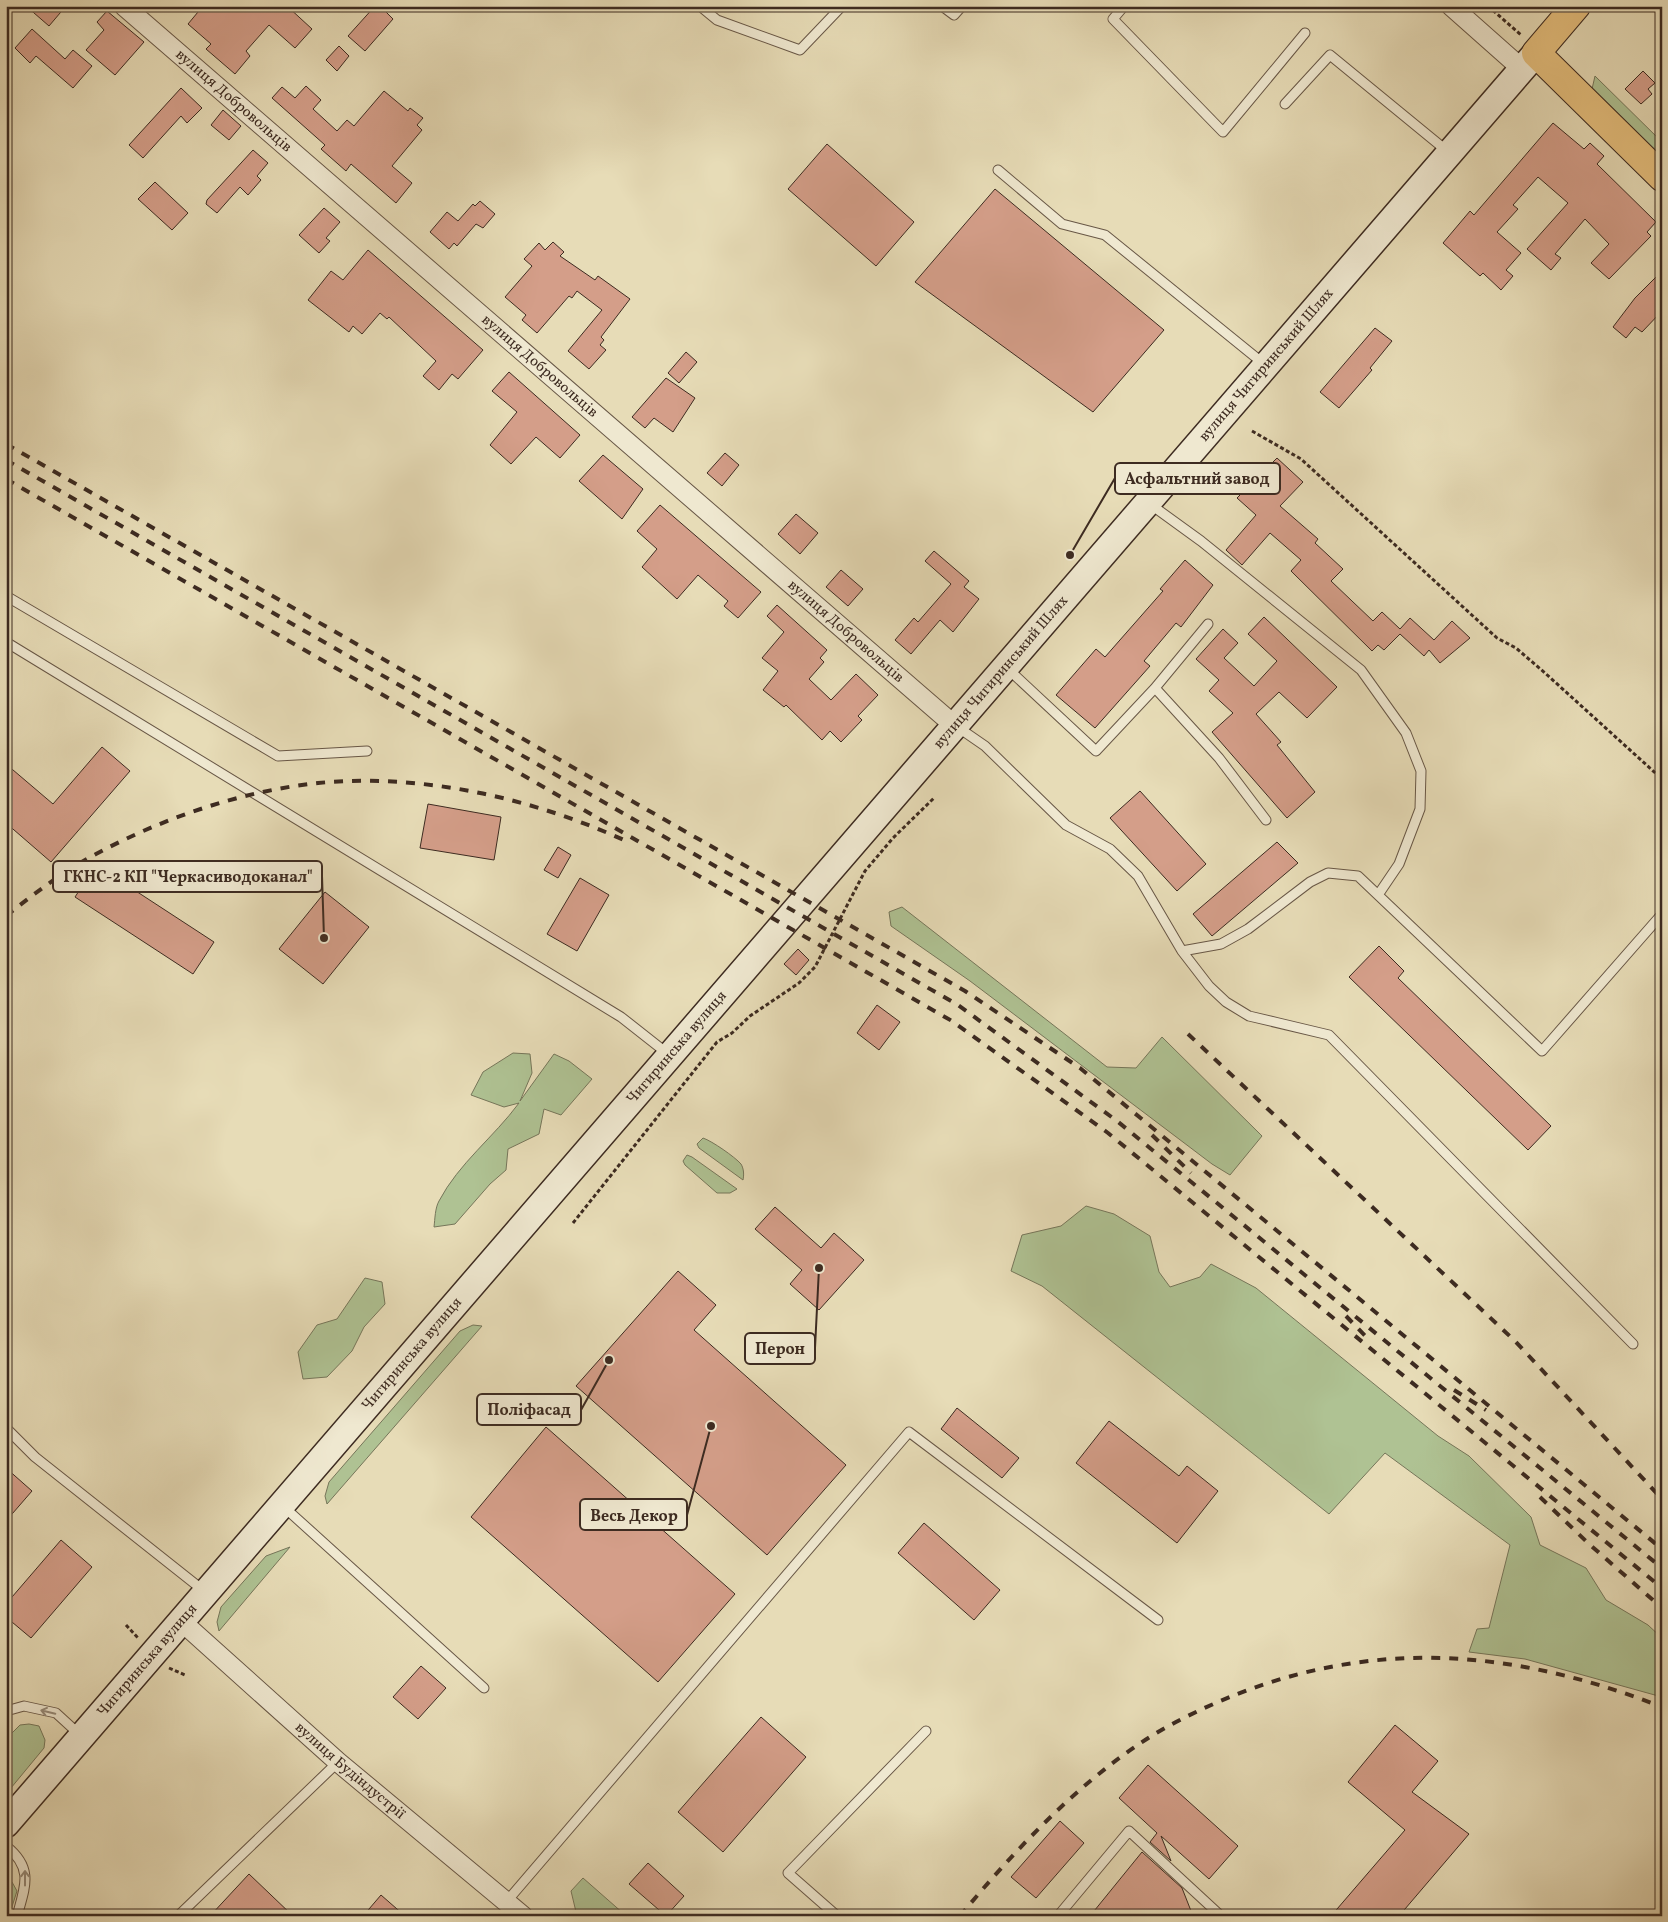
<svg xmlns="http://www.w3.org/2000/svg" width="1668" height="1922" font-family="Vollkorn,serif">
<rect width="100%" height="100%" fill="#e7dcb7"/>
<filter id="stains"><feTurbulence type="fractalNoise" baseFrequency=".004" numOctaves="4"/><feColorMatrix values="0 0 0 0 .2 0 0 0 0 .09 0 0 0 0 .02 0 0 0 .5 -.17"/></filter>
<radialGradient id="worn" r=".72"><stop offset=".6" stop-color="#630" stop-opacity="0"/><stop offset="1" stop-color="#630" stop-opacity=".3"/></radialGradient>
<path fill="#afc293" stroke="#76765a" d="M1595,76L1662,142V159L1592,89Z
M902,907L1107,1067L1136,1068L1162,1037L1262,1136L1230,1175L1212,1164L970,981L891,926L889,912Z
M513,1053L530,1054L532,1073L520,1101L554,1054L569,1061L592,1079L561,1115L544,1109L539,1134L508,1149L506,1170L490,1184L455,1224L434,1227C435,1219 435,1208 439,1201C459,1163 494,1137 519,1103L504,1107L471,1095L483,1072Z
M703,1138C712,1141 735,1157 741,1164C744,1169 744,1175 743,1180L699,1148L697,1144Z
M687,1155L692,1157L737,1189L730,1193H717L685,1165L683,1161Z
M1086,1206L1114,1214L1150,1236L1159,1272L1170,1287L1200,1277L1211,1264L1256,1288L1438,1436L1469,1456L1531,1517L1540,1545L1586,1568L1606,1600L1648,1625L1662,1638V1697L1525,1659L1469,1652L1477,1629L1489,1628L1510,1545L1385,1453L1329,1514L1042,1286L1011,1271L1022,1235L1061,1226Z
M365,1278L382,1282L385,1304L364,1327L352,1351L327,1377L303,1379L298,1352L317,1325L337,1319Z
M473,1325L482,1326L327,1504L325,1496L329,1482L460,1331Z
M290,1547L219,1631L217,1622L221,1607L266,1556Z
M29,1724L39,1726L45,1740L44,1748L6,1794V1739L20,1725Z
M583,1878L624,1914V1916H577L571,1891Z
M12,1882L17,1891L9,1916H6V1889Z"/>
<path fill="#d49e89" stroke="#3d2b21" d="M26,6H66L49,26Z
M203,6H287L312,29L295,48L269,25L246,51L250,56L235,74L206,49L211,44L188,24Z
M375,6H380L393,19L365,51L348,36Z
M107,11L144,42L115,75L86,50L104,30L97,22Z
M32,29L65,59L73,50L92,66L73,88L36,56L30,63L15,48Z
M339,46L349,56L337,71L326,60Z
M1643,71L1655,83L1648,89L1652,94L1641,104L1625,89Z
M306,86L321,100L313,109L337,131L347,120L354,126L384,91L408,111L410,108L423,118L417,125L422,130L392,166L412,183L396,203L351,164L346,171L321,149L325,145L272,98L282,87L295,98Z
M181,88L202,108L187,123L181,116L143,158L129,145Z
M223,110L241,126L229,140L211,125Z
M1553,123L1584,149L1590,143L1604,156L1597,164L1656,222L1647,232L1651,236L1609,279L1591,263L1609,244L1585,219L1555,254L1561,258L1551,270L1527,249L1568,203L1538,177L1513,205L1518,209L1497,232L1521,253L1506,270L1513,276L1501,290L1483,273L1480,276L1443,243L1470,211L1474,215Z
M827,144L914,222L876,266L788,189Z
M253,150L268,163L257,176L261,180L248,195L240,187L217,213L206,204L207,200Z
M155,182L188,213L172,230L138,199Z
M995,189L1164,330L1093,412L915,282Z
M480,201L495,214L483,228L476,224L457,246L454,243L449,249L430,232L447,212L458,221L473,204L475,206Z
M324,208L340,222L326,238L330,241L319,253L299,235Z
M553,242L564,252L560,256L595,280L598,276L630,299L601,337L604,340L600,345L606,350L589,369L568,351L602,310L577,291L572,298L569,296L537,333L522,320L526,315L505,297L532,266L524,259L539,243L545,250Z
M368,250L483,350L458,379L452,374L439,390L423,376L436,361L389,317L387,319L380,313L362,334L353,326L349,332L308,300L331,271L343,280Z
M1662,271V311L1642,332L1635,327L1626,338L1613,327L1635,298Z
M1375,328L1392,341L1370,368L1372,370L1339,408L1320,392Z
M686,352L697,362L679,383L668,373Z
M509,372L580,435L560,458L536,437L511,464L490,445L517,412L492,391Z
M666,378L695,398L673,432L654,418L645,428L632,417Z
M725,453L739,465L722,486L707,473Z
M603,455L643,489L622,519L579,481Z
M1277,458L1303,482L1280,506L1318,539L1315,543L1343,569L1331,581L1373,621L1382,612L1400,629L1410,618L1434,640L1452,621L1470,638L1440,663L1429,650L1424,656L1400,634L1384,650L1378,645L1372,651L1291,571L1301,560L1270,533L1242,565L1226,550L1256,515L1237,498Z
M660,505L761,592L738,618L724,606L728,601L698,575L677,599L642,567L657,549L637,531Z
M796,514L818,533L800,554L778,534Z
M934,551L969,581L964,587L979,599L953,632L940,620L911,654L895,640L914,618L918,622L951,584L925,561Z
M1185,560L1213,585L1181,627L1176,623L1144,661L1150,666L1095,728L1056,695L1096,649L1105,657L1163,591L1160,589Z
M841,570L863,589L848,606L826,587Z
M777,605L827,650L820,658L824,662L809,679L831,700L856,674L878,695L858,716L862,720L841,742L830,731L822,740L786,705L784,707L763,690L778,671L762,658L784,632L767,616Z
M1264,617L1337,687L1307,718L1279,692L1256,714L1281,742L1277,745L1315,792L1287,818L1212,732L1233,713L1209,691L1219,680L1196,659L1223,629L1238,643L1224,658L1254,686L1277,661L1248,634Z
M102,747L130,771L51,862L6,823V764L53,804Z
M1140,791L1206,864L1177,891L1110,818Z
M428,804L501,817L494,860L420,848Z
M1277,842L1298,863L1212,936L1193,914Z
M558,847L571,855L558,878L544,870Z
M96,865L214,942L193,974L75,897Z
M580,878L609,895L577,951L547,934Z
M325,892L369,927L323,984L279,949Z
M1379,946L1404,971L1398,978L1551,1126L1528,1150L1349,977Z
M798,949L809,960L796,975L784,964Z
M877,1005L900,1022L879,1050L857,1033Z
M775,1207L821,1248L834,1233L864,1260L819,1310L790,1284L802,1270L755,1229Z
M678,1271L716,1305L694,1330L846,1465L767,1555L576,1386Z
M957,1408L1019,1458L1002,1478L941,1429Z
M1109,1421L1179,1476L1187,1466L1218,1491L1177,1543L1076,1463Z
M546,1427L735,1594L658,1682L471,1517Z
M6,1468L32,1491L6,1521Z
M924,1523L1000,1590L974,1620L898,1553Z
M61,1540L92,1567L31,1638L6,1617V1604Z
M421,1666L446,1688L418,1719L393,1697Z
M761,1717L806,1757L723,1852L678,1812Z
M1395,1725L1438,1761L1412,1792L1469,1834L1399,1916H1331L1405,1830L1348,1782Z
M1148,1765L1238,1846L1209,1879L1161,1836L1171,1861L1150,1842L1157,1833L1119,1798Z
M1060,1821L1084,1843L1036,1898L1011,1877Z
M1142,1852L1182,1888L1193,1916H1090Z
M648,1863L684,1896L666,1916L629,1884Z
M249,1874L293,1916H210Z
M381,1895L405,1916H363Z"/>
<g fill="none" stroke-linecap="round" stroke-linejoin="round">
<defs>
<path id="service" d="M700,6L717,20L800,50L842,6
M942,6L954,15L962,6
M1124,6L1113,19L1223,132L1305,33
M1285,104L1330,55L1447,151
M998,170L1062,224L1105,235L1264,364
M1150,504L1201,541L1361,670L1406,733L1421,771L1420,809L1399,864L1378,895
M6,596L278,756L367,751
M6,642L621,1017L668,1054
M1008,669L1096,751L1155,688L1219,758L1266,820
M1155,688L1208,624
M956,726L985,746L1066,825L1110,849L1138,876L1182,951L1209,986L1226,1002L1249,1016L1329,1035L1633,1344
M1182,951L1221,944L1248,929L1310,882L1328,873L1358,876L1542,1051L1662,914
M6,1428L35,1457L204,1591
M284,1507L484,1688
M6,1711L24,1706L56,1713L80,1735
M6,1846C34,1868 25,1887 17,1916
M507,1901L909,1432L1158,1620
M178,1916L338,1762
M837,1916L788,1873L926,1731
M1058,1916L1129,1831L1221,1916"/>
<g id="minor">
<path id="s1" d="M124,6L955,726"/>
<path d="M1451,6L1522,69"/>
<path id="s2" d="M181,1621L338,1762L523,1916"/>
</g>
<g id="secondary">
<path id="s3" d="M6,1824L1536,53"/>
</g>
<path id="primary" d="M1576,6L1536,53L1662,177"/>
</defs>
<use href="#service" stroke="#685746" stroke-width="11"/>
<use href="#minor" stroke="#685746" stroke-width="21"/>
<use href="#secondary" stroke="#3d2b21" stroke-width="29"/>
<use href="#primary" stroke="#3d2b21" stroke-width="30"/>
<path stroke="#3d2b21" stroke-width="3" stroke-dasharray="4 2.5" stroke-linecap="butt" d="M1488,6L1521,35
M1252,431L1301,459L1497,638L1516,648L1545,673L1662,779
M573,1223L717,1042L732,1033L750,1016L799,983L815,967L865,871L893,838L935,797
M126,1625L139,1639
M169,1668L185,1675"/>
<use href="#service" stroke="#efe8d0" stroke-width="9"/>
<use href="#minor" stroke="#efe8d0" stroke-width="19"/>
<use href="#secondary" stroke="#efe8d0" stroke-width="26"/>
<use href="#primary" stroke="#e4be7c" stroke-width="28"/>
<path stroke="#3d2b21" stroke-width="4" stroke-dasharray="9 9" stroke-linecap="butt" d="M6,444L965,991L1080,1068L1662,1549
M6,460L958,1005L1117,1121L1662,1568
M6,479L952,1021L1108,1133L1662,1588
M6,916C35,893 64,871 96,854C163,818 242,791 318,783C422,773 532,798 626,841
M1188,1034L1515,1341L1662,1499
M1152,1135L1191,1173
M1346,1316L1370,1341
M1454,1390L1486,1410
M1540,1497L1588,1543L1662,1608
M960,1916C1018,1846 1094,1765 1176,1722C1339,1637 1494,1641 1662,1707"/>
</g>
<defs><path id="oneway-shaft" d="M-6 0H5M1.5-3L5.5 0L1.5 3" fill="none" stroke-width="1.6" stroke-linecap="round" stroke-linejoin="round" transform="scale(1.25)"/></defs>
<g stroke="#968a78">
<use href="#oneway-shaft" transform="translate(48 1712) rotate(-167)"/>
<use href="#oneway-shaft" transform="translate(25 1878) rotate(-90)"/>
</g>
<g text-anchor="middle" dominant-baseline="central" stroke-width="4" stroke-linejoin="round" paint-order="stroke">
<g font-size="15" fill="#3d2b21" stroke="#efe8d0">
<text stroke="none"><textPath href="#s1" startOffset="145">вулиця Добровольців</textPath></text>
<text stroke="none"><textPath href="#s1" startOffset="550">вулиця Добровольців</textPath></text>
<text stroke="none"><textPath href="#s3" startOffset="1928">вулиця Чигиринський Шлях</textPath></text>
<text stroke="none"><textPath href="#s1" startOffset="955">вулиця Добровольців</textPath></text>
<text stroke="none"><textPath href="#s3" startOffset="1522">вулиця Чигиринський Шлях</textPath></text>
<text stroke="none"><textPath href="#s3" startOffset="1026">Чигиринська вулиця</textPath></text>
<text stroke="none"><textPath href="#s3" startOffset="621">Чигиринська вулиця</textPath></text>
<text stroke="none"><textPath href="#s3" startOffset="216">Чигиринська вулиця</textPath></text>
<text stroke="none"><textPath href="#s2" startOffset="226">вулиця Будіндустрії</textPath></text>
</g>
</g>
<path fill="none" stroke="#3d2b21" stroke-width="2" d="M1070 555L1115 478M324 938L322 876M819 1268L815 1348M609 1360L581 1410M711 1426L687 1515"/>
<g fill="#3d2b21" stroke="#efe8d0" stroke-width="2">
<circle cx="1070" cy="555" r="5"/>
<circle cx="324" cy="938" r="5"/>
<circle cx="819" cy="1268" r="5"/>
<circle cx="609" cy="1360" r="5"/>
<circle cx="711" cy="1426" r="5"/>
</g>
<g fill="#efe8d0" stroke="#3d2b21" stroke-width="2">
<rect x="1115" y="463" width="165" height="31" rx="5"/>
<rect x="53" y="861" width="269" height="31" rx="5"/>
<rect x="745" y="1333" width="70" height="31" rx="5"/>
<rect x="477" y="1394" width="104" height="31" rx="5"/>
<rect x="580" y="1499" width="107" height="31" rx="5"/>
</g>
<g font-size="16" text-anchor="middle" font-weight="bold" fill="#3d2b21">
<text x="1197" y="484">Асфальтний завод</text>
<text x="188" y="882">ГКНС-2 КП "Черкасиводоканал"</text>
<text x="780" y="1354">Перон</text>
<text x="529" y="1415">Поліфасад</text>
<text x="634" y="1521">Весь Декор</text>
</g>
<rect width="1668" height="1922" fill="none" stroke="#e7dcb7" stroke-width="25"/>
<rect x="8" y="8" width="1653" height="1907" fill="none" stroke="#3d2b21" stroke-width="2.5"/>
<rect x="12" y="12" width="1643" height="1897" fill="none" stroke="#3d2b21"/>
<rect width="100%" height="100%" filter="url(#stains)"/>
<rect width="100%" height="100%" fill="url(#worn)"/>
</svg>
